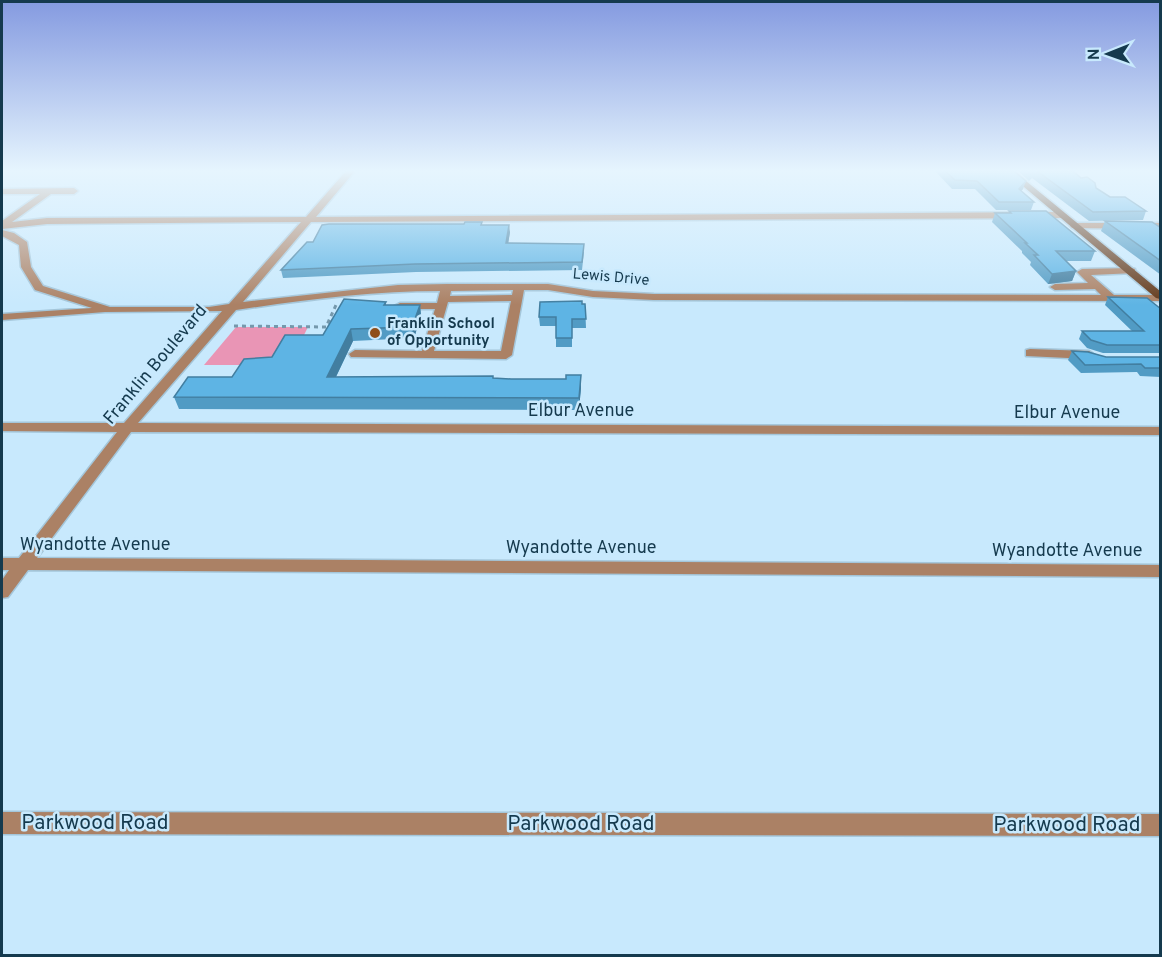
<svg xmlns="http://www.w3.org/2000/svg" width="1162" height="957" font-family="Overpass,sans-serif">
<rect width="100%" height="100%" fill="#c8e9fd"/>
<path fill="#e995b5" d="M236,327H308L299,345L276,365H204Z"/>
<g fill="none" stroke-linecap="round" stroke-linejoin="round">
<defs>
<path id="minor" d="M346,171H355L316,217L1062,212L1067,215L1062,218L311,222L243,302L398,285L447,284H548L593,291L654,294L1101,295L1095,289L1055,290L1050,287L1055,284L1088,283L1077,272L1082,269L1131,268L1135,269V273L1091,275L1114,295H1160V301L654,300L593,297L548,290H524L512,355L506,359L351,357L349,354L355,350L422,351L435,309H400L394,306L400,303H437L440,291C372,291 304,300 236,310L138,423L1160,427V435L131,432L37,558L1160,565V577L28,570L8,597L2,598V580L9,570H2V558H19L117,432L2,431V423H124L222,311L105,312L2,320V314L92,308L35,290L21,267L19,245L2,236V230L14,233L27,242L31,267L43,286L110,307H209L229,304L301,222L47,224L2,229V221L40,194H2V189L74,188L78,191L74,194H51L12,222L47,218L306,217ZM513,290L512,295L450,296L451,291ZM511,301L501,351H434L448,302Z
M1075,223H1160V229L1072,228L1070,226Z
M1030,349L1089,351L1095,355L1089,359L1026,356V350Z
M2,812L1160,814V836L2,834Z"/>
<path id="major" d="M1005,171H1014L1160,291V299L1156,298Z"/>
</defs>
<use href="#minor" stroke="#a4c6da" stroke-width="3"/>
<use href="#major" stroke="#a4c6da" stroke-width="3"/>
<path stroke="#7598ac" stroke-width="3" stroke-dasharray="4 4" stroke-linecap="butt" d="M234,326L326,327L336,305"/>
<use href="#minor" fill="#ab8165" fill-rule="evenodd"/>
<use href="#major" fill="#63391a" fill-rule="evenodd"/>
</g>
<path fill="#519bc4" d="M935,171H1014L1023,189L1021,191L1034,202L1031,210H996L975,189H952Z
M1018,171H1073L1081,178L1110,197L1146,211L1143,220L1089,221L1032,178L1029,181Z
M1009,211L1095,251L1091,261H1066L1076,271L1072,281L1048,284L1030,265L1031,262L1022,253V251L992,222L995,213H1009Z
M1105,221L1161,228V275L1101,231Z
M482,222V225L510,232L508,243L584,252L582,270L416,272L283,278L281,270L313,242Z
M1108,297L1161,309V355L1160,353H1103L1087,348L1079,339L1082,331H1132L1105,305Z
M386,302V305H420L421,316L414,338L353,341L336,377L493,378L581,387L579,410L179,409L174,397L232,377L272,357L323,335Z
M582,304H585L586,328H572V347H556V326H540L539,317Z
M1072,351L1106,357H1161V377L1140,376L1137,372L1081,373L1068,360Z"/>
<path fill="#427ea0" d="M1026,181L1023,189L1016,197L1019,189Z
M509,225L510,232L507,251L506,243Z
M1076,271L1072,281L1048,284L1052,274Z
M420,305L421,316L414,338L412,327Z
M351,329L353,341L330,389L327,377Z
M581,375V387L579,410V398Z"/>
<path fill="#5eb4e4" stroke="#427ea0" stroke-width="1.5" d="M945,171H1014L1026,181L1019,189L1034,202H999L977,181L955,180Z
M1037,171H1073L1081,178L1087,177L1095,183L1096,188L1110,197H1125L1146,211L1093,212Z
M1009,211H1046L1095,251H1056L1076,271L1052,274L1034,255H1038L1025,243H1027L995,213H1011Z
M1105,221L1152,222L1161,228V261Z
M465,222H482L481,225H509L506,243L584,244L582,262L415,264L281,270L307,242H313L322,225L329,224H464Z
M1108,297L1147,298L1161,309V345H1107L1091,340L1082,331H1144Z
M344,299L386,302L384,305H420L412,327L351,329L327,377L493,376V378L511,379H566V375H581L579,398L174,397L188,377H232L244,359L272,357L285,335H323Z
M582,301V304H585L586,319H572V338H556V317H539L540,302Z
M1072,351L1088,352L1106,357H1161V368H1145L1141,364L1085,365Z"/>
<linearGradient id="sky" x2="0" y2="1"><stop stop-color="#849ae0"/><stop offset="0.56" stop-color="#e6f5fe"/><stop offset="1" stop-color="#e6f5fe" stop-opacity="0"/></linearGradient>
<rect width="1162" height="305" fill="url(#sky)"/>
<circle fill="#8f4f19" stroke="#c8e9fd" stroke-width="2" cx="375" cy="333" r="6"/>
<g text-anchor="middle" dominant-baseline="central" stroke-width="5" stroke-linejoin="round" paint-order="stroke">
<g font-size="15" fill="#153a4e" stroke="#c8e9fd">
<text transform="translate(611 278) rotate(5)">Lewis Drive</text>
</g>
<g font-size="15" font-weight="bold" fill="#153a4e" stroke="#c8e9fd" text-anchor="start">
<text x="387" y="324">Franklin School<tspan x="387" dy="17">of Opportunity</tspan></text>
</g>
<g font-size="18" fill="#153a4e" stroke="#c8e9fd">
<text transform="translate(156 365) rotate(-50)">Franklin Boulevard</text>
<text x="581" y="411">Elbur Avenue</text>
<text x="1067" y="413">Elbur Avenue</text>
<text x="95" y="545">Wyandotte Avenue</text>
<text x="581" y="548">Wyandotte Avenue</text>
<text x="1067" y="551">Wyandotte Avenue</text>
</g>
<g font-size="21" fill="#153a4e" stroke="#c8e9fd">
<text x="95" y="823">Parkwood Road</text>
<text x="581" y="824">Parkwood Road</text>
<text x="1067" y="825">Parkwood Road</text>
</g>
</g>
<rect width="1162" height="957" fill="none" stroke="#153a4e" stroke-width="6"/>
<g transform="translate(1108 54) rotate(269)" stroke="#c8e9fd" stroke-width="4.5" paint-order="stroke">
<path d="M0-4.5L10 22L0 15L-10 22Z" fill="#153a4e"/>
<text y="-9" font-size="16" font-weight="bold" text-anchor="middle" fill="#153a4e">N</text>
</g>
</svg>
